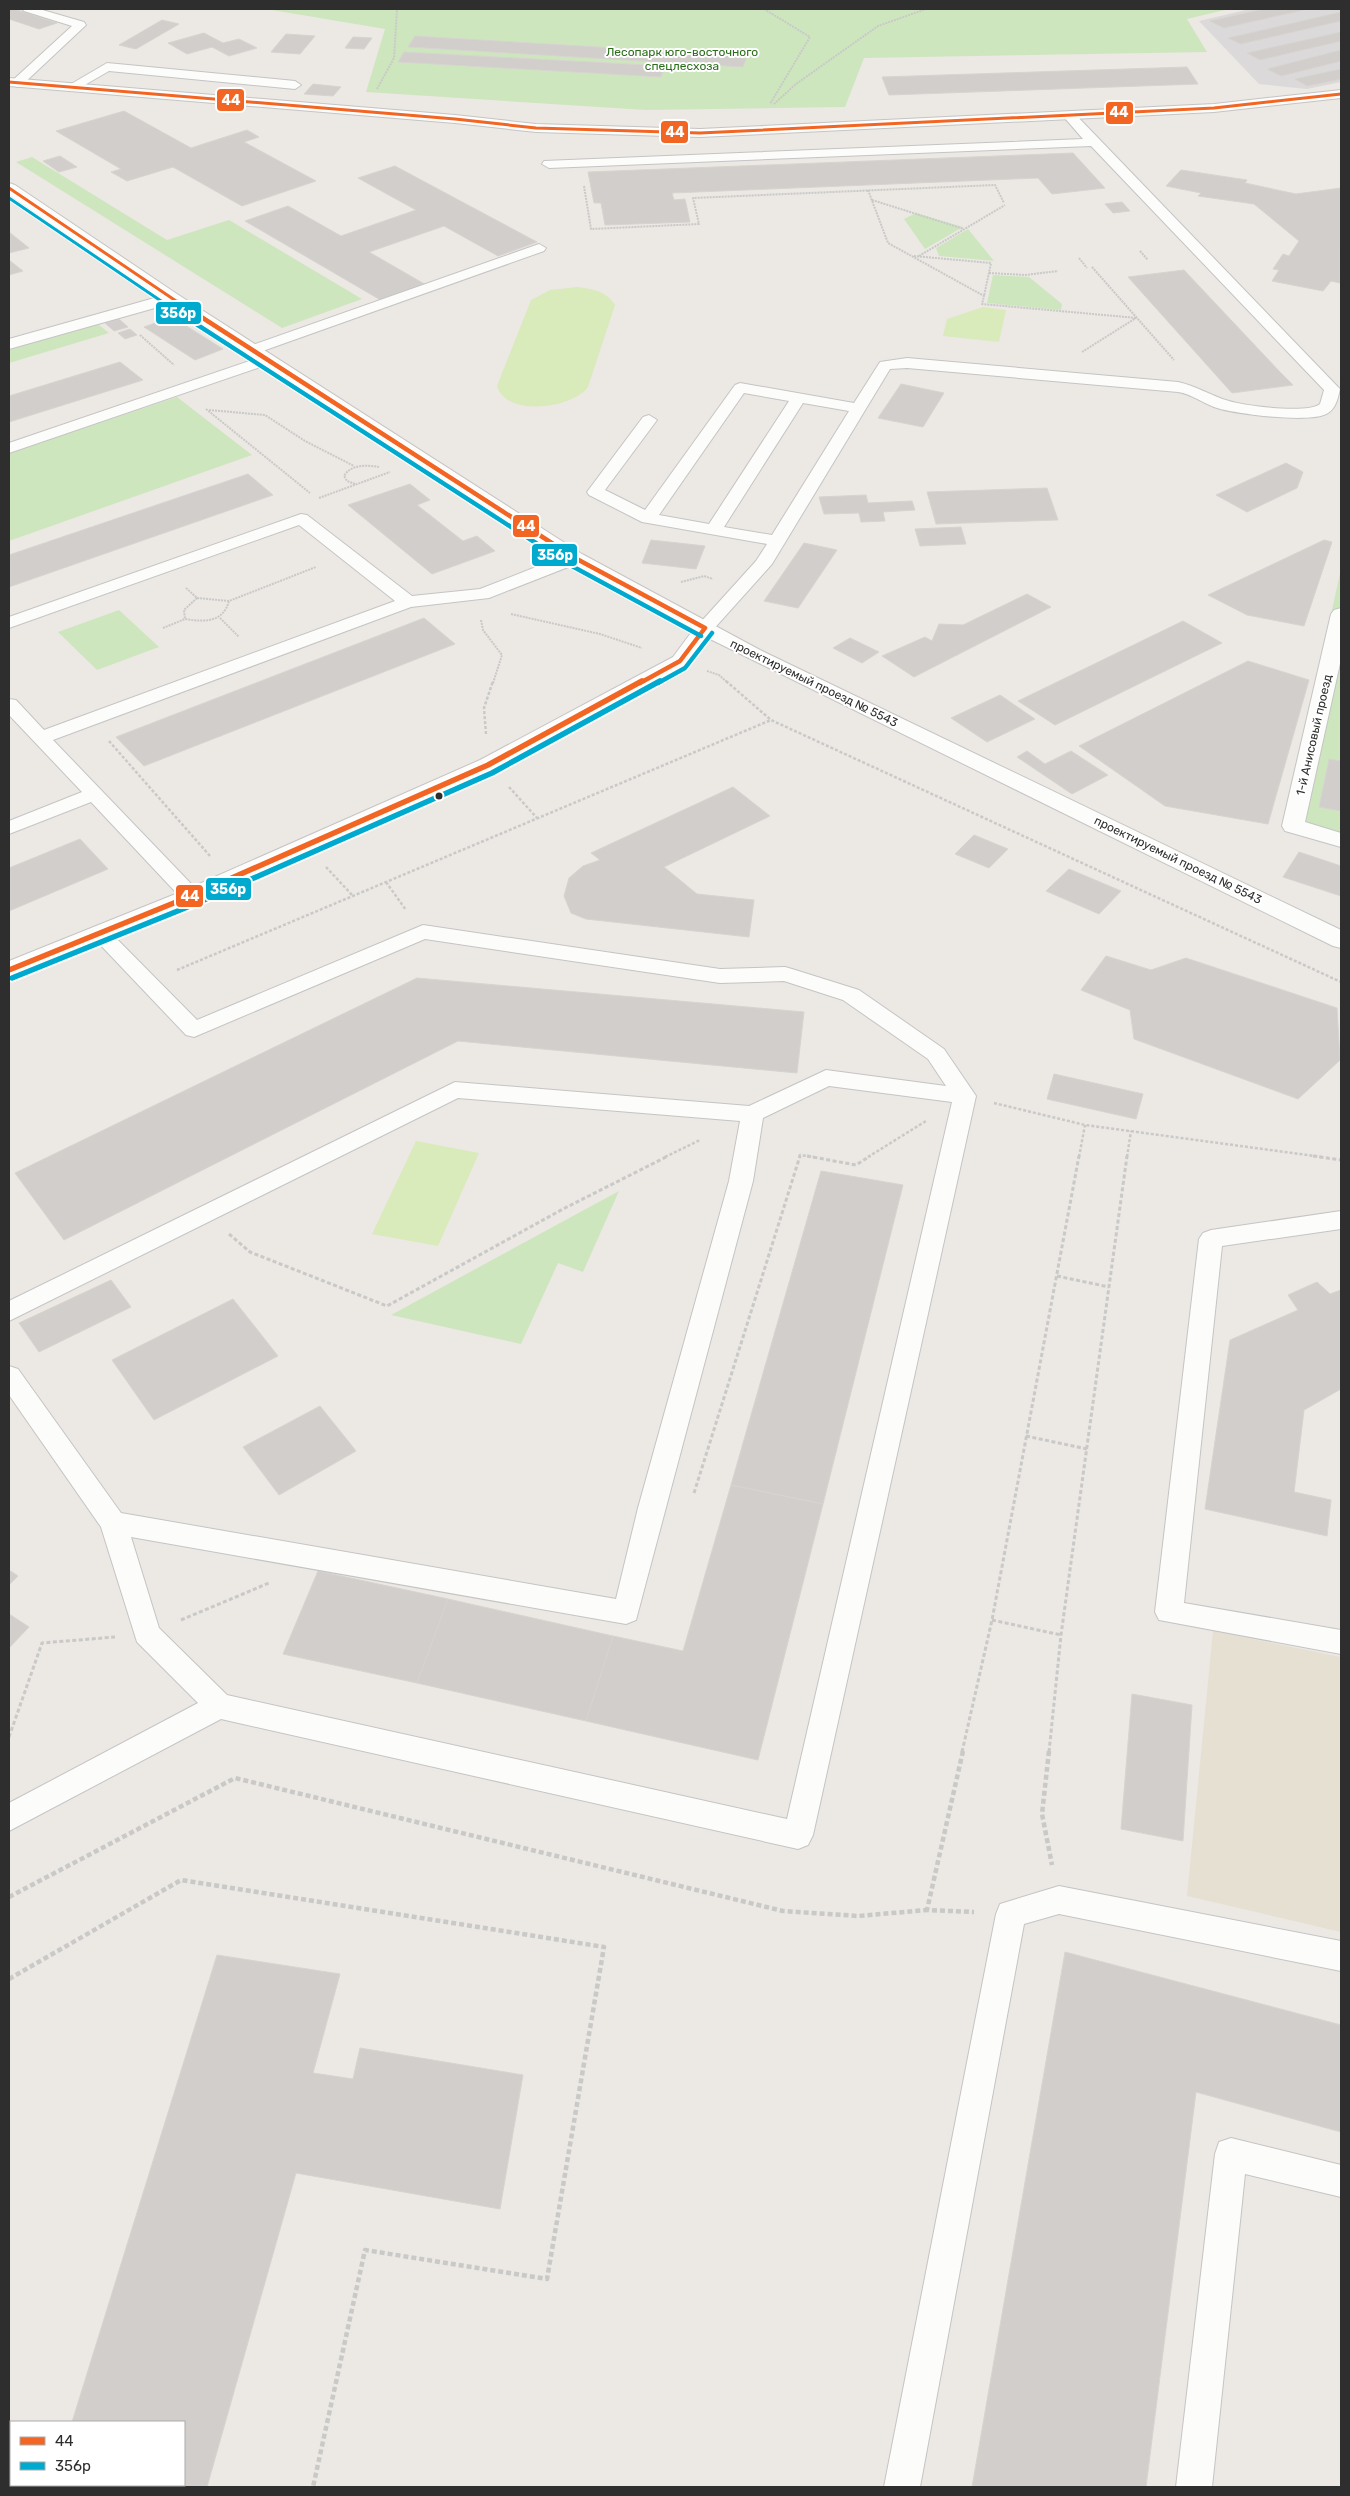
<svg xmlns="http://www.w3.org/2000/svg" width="1350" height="2496" font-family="Rubik,sans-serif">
<rect width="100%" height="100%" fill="#ece8e4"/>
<path fill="#dcd9db" d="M1250,9H1341V82L1307,89L1259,84L1199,21Z"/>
<path fill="#e6e0d3" d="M1213,1631L1341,1657V1932L1187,1896Z"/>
<path fill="#cee6be" d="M266,9H1229L1187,19L1207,52L864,58L845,107L646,110L366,92L385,29Z
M32,157L167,240L229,220L362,299L282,328L16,162Z
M916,213L963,227L925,249L904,219Z
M968,229L994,261L939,256L936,248Z
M993,275L1029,277L1062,304L1061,310L987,303Z
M94,321L109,333L9,363V347Z
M177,397L252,455L9,541V453Z
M1341,569V833L1285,822Z
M119,610L159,647L97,670L58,632Z
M619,1191L583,1272L558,1263L521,1344L391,1315Z"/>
<path fill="#d9eabb" d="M578,287C593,289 606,291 615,305L588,387C572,409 506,417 497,386L531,300L550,290Z
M983,307L1006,310L999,342L943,336L947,319Z
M416,1141L479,1153L438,1246L372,1234Z"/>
<path fill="#d1cecb" stroke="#d7d4d0" d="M9,9H14L57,23L39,29L9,19Z
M1264,9H1308L1224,28L1210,21Z
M1341,12V21L1241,44L1228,38Z
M162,20L179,24L136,49L119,45Z
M1341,32V41L1260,60L1247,53Z
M204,33L223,43L239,39L257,48L229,56L212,47L187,54L168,43Z
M286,34L315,36L300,54L271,52Z
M415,36L747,56L743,67L408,47Z
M353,37L372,38L364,49L345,48Z
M1341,50V61L1281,76L1267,69Z
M404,52L665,66L661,77L398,62Z
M1187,67L1198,84L889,95L882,77Z
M1341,69V79L1307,86L1295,79Z
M313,84L341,87L333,96L304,94Z
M124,111L191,148L247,130L259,137L244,142L316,181L242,206L173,167L127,181L111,172L121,169L56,131Z
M1073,153L1105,188L1052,194L1038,178L672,193L674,200L685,199L690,222L605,225L601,203H594L588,172Z
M60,156L77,167L59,172L43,161Z
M395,166L537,242L498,256L444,226L369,252L428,286L384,302L245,221L288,206L341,236L416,210L358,178Z
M1181,170L1247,180L1245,183L1296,194L1341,188L1340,283L1331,281L1323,291L1272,281L1279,270L1273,269L1283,254L1289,256L1299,241L1254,204L1198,196L1201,193L1166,186Z
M1122,202L1130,211L1113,213L1105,204Z
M9,231V232L29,248L9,253Z
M9,260L14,264L23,271L9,275Z
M1184,270L1280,372L1293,385L1232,393L1128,277Z
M172,317L223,349L195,360L144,327Z
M119,319L128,327L114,331L105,323Z
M130,329L137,335L125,339L118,333Z
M120,362L143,380L9,422V396Z
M901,384L944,393L923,427L878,418Z
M1286,463L1303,472L1297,488L1247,512L1216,495Z
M248,474L273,495L9,587V555Z
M410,484L430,500L417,505L463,541L477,536L495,551L432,574L348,505Z
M1047,488L1058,520L936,524L927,492Z
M866,495L868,503L912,501L915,510L883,512L885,521L861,522L859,513L824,514L819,497Z
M961,527L966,544L920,546L915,529Z
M651,540L705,546L696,569L642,563Z
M1324,540L1332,542L1304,626L1247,615L1208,595Z
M804,543L837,550L798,608L764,601Z
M1027,594L1051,607L914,677L882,656L925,637L932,641L939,624L963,625Z
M424,618L455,644L144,766L116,737Z
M1183,621L1222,643L1055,725L1018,701Z
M850,638L879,652L862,663L833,648Z
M1248,661L1309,680L1268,824L1165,806L1079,746Z
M1000,695L1035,719L987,742L951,718Z
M1027,751L1045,764L1071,751L1108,775L1072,794L1017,757Z
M1329,759L1341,761V811L1319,807Z
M733,787L770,816L664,867L697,894L754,900L749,937L586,919L571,913L564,896L569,878L583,866L600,860L591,853Z
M974,835L1008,849L989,868L955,854Z
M80,839L108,869L9,911V868Z
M1299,852L1341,866V896L1283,877Z
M1069,869L1121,891L1099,914L1046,891Z
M1106,956L1151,970L1186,958L1337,1008L1340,1060L1298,1099L1134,1039L1130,1010L1081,990Z
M417,978L804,1012L797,1073L458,1041L64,1240L15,1173Z
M1054,1074L1143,1094L1136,1119L1047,1099Z
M821,1171L903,1185L823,1504L731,1485Z
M111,1280L131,1307L39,1352L19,1323Z
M1317,1282L1330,1294L1341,1290V1389L1304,1410L1294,1492L1331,1500L1327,1536L1205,1509L1230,1340L1298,1310L1288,1295Z
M233,1299L278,1356L154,1420L112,1360Z
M320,1406L356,1451L279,1495L243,1447Z
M731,1485L823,1504L758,1760L586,1721L613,1636L683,1651Z
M9,1570L18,1576L9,1585Z
M318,1571L448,1599L417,1683L283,1654Z
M448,1599L613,1636L586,1721L417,1683Z
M9,1614L29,1627L9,1648Z
M1132,1694L1192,1705L1183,1841L1121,1829Z
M1065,1952L1341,2025V2132L1196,2092L1146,2487H972Z
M217,1955L340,1974L313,2073L353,2079L360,2048L523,2075L500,2209L296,2173L207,2487H52V2485H184V2422H72Z"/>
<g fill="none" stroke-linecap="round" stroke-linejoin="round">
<defs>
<path id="lane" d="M22,9H39L84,22L86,25L21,86L17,87L11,83L13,80L72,26L24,11Z
M107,63L295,81L301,85L295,89L109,71L76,90H68L66,87Z
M1069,112L1074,113L1337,386L1340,389C1338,398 1336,408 1328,413C1312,424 1237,414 1217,408C1204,404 1192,394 1178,392L907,368L890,369L772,564L711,632H699L696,628L699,624L756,561L767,544L642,522L589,495L587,492L643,417L649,415L657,420L605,490L645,510L735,385L740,383L854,403L880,362L907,358L1178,382C1197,386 1211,396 1229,401C1245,406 1308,414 1320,404L1324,390L1091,146L549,168L542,164L544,161L1083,139L1063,116ZM744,393L789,401L709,524L659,515ZM803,403L849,411L772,535L724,527Z
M539,244L546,248L544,251L257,353L252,355L244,350L247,347Z
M267,355L272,357L275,360L272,363L9,453V443Z
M301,514L307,515L412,596L480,589L569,554H581L584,558L581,562L489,598L411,607L53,740L198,891L201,896L198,901L191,902L184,901L91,802L9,834V821L82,792L9,715V699L16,700L44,730L395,601L299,525L9,628V617Z
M423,925L720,969L785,967L792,969L859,990L944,1049L976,1096L813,1835L808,1845L798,1849L221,1719L9,1831V1803L198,1703L137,1642L101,1527L9,1395V1366L18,1369L121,1513L616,1599L638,1508L729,1181L740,1121L458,1098L9,1321V1301L455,1082L749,1106L826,1070L946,1086L928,1059L843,1000L784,981L720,983L425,939L194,1037L186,1035L89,933L92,928L99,926L106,928L197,1020ZM829,1086L952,1102L787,1819L227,1695L159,1628L131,1537L626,1624L636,1620L753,1181L763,1118Z
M1341,1211V1229L1222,1246L1184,1603L1341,1630V1654L1159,1620L1155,1612L1199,1239L1203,1233L1211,1230Z
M1059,1886L1341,1941V1971L1059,1914L1024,1924L920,2487H884L996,1914L1000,1904Z
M1231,2138L1341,2165V2197L1245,2174L1212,2487H1176L1215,2154L1219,2142Z"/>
<path id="street" d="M9,183L15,185L177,294L582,554L760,650L1341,930V948L1333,946L708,638L687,665L496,770L199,901L9,978V961L183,891L480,760L673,657L693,630L568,562L169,304L9,349V339L158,297L9,195Z
M1341,608V659L1305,822L1341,833V847L1285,831L1282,826L1331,614L1334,610Z"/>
<path id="secondary" d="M9,78L455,115L536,124L700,129L1214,104L1341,90V98L1214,112L700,137L536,132L455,123L9,86Z"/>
</defs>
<use href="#lane" stroke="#c5c4c5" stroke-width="2"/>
<use href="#street" stroke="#c5c4c5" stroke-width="2"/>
<use href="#secondary" stroke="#c5c4c5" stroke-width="2"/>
<path stroke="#c9c9c8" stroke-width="2" stroke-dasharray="2 1" stroke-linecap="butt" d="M764,9L810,37L770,104
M377,89L394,58L397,9
M774,104L796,84L878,26L926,9
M584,186L591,229L699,224L693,198L995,185L1004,203
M868,190L888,243L984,296L982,304L1137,318
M872,200L964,229
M1140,251L1148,260
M914,256L991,263L984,296
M919,256L1005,205
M1079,258L1087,268
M1092,267L1174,360
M989,273L1025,275L1058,271
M140,335L174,365
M1082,352L1136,318
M206,409L310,493
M209,410L265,415L305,441L354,466
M355,484L347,481L344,476C351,464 367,465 379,467
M319,498L390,472
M681,582L704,576L713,579
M186,588L197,598L229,601L316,567
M197,598L184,610L185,619C204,622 223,623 229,601
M511,614L600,634L642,648
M220,618L239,637
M481,620L483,630L502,655L493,683
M163,628L185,619
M707,671L719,675L728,683"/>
<path stroke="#c9c9c8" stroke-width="2.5" stroke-dasharray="3 2" stroke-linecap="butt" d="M726,681L771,720L1341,982
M486,734L484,708L493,681
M109,741L210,856
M509,787L537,818
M326,867L353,896
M386,882L406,910
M177,970L771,720
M994,1103L1085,1125L1322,1157
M665,1157L700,1140
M799,1157L800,1155L814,1157
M868,1157L926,1121
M1079,1157L1085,1125
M1127,1157L1131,1131"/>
<path stroke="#c9c9c8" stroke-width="3" stroke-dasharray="4 2.5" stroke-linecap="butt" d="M807,1156L856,1165L870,1156
M1313,1156L1341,1160
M229,1234L250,1252L387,1306L563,1209L668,1156
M1057,1276L1109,1287
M1026,1436L1087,1449
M694,1493L800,1156
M181,1620L269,1583
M992,1620L1061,1635
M9,1737L42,1643L115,1637
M962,1752L992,1620L1079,1156
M1049,1752L1061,1635L1127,1156"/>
<path stroke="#c9c9c8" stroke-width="4.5" stroke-dasharray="5 3" stroke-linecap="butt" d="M963,1751L927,1910L974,1912
M1049,1751L1042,1814L1052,1865
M9,1897L235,1778L783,1911L858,1916L927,1910
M9,1979L181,1880L604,1947L547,2279L365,2250L313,2487"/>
<use href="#lane" fill="#fcfcfb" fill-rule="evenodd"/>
<use href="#street" fill="#fcfcfb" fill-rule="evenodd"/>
<use href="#secondary" fill="#fcfcfb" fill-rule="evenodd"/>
<defs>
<path id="bus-1-far2" d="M9,82L455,119L536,128L700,133L1214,108L1341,94
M9,188L179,303"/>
<path id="bus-1-far1" d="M178,302L575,558L705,628
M640,683L680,661L705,628"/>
<path id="bus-1" d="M9,970L191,896L488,765L642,681"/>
<path id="bus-2-far2" d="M9,198L164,303"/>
<path id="bus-2-far1" d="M162,302L570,565L701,636
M658,683L685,668L712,633"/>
<path id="bus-2" d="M12,978L195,904L492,773L660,681"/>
</defs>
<use href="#bus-1-far2" stroke="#fff" stroke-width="5"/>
<use href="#bus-1-far1" stroke="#fff" stroke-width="7"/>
<use href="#bus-1" stroke="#fff" stroke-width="9"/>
<use href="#bus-2-far2" stroke="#fff" stroke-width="5"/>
<use href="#bus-2-far1" stroke="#fff" stroke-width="7"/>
<use href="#bus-2" stroke="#fff" stroke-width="9"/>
<use href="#bus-1-far2" stroke="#f26522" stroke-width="3"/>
<use href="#bus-1-far1" stroke="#f26522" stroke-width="4.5"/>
<use href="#bus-1" stroke="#f26522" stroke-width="5.5"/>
<use href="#bus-2-far2" stroke="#00a9ce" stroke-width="3"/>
<use href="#bus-2-far1" stroke="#00a9ce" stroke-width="4.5"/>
<use href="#bus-2" stroke="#00a9ce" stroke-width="5.5"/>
</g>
<circle fill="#2e2e2e" stroke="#fff" stroke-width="2" cx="439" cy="796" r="4.5"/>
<g text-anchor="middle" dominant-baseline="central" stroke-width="4" stroke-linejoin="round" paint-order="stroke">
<g font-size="12" fill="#2c6e1b" stroke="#fff">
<text x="682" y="52">Лесопарк юго-восточного<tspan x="682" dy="14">спецлесхоза</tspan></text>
</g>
<g font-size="12" fill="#2e2e2e" stroke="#fff">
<text transform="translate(814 683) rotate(26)">проектируемый проезд № 5543</text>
<text transform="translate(1314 735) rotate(-77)">1-й Анисовый проезд</text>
<text transform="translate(1178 860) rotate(26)">проектируемый проезд № 5543</text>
</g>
</g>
<g stroke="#fff" stroke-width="2">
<rect x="216" y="88" width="29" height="24" rx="5" fill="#f26522"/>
<rect x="1105" y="101" width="29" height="24" rx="5" fill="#f26522"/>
<rect x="660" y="120" width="29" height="24" rx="5" fill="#f26522"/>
<rect x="155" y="301" width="47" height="24" rx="5" fill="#00a9ce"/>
<rect x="512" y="514" width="28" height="24" rx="5" fill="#f26522"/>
<rect x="531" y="543" width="47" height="24" rx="5" fill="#00a9ce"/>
<rect x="205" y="877" width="47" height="24" rx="5" fill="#00a9ce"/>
<rect x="175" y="884" width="29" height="24" rx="5" fill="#f26522"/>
</g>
<g font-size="14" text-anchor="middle" font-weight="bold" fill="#fff">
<text x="231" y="105">44</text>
<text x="1119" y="117">44</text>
<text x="675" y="137">44</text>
<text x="178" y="318">356р</text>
<text x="526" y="531">44</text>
<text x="555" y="560">356р</text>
<text x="228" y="894">356р</text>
<text x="190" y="901">44</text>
</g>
<rect width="1350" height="2496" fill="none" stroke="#2e2e2e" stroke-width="20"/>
<rect x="10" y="2421" width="175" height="65" fill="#ffffff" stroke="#ababab"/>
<rect x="20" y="2437" width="25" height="8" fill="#f26522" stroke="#ababab"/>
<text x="55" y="2446" font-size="15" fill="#2e2e2e">44</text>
<rect x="20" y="2462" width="25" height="8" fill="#00a9ce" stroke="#ababab"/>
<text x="55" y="2471" font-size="15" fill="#2e2e2e">356р</text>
</svg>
